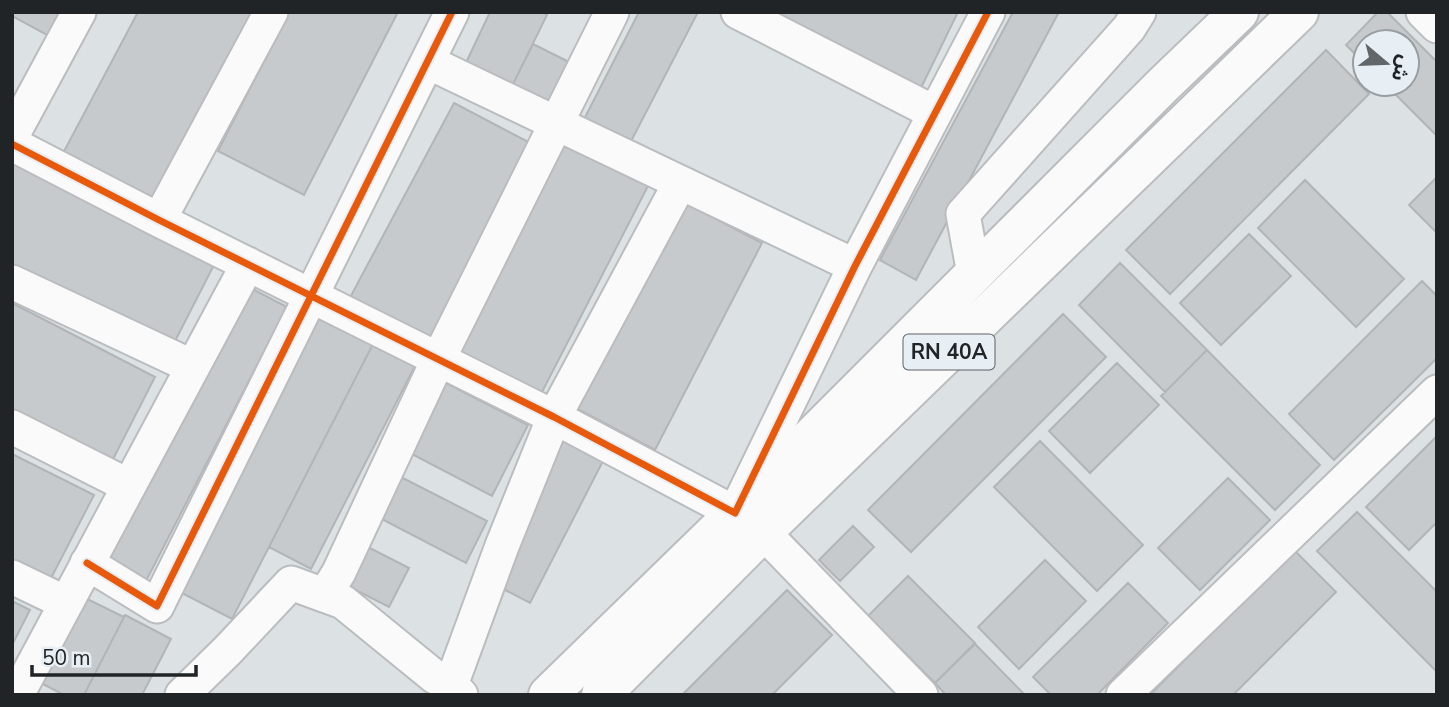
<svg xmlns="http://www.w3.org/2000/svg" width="1449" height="707" font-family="'Nunito Sans','Noto Sans Arabic',sans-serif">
<rect width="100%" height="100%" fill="#dce1e4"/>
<path fill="#c6cacc" stroke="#b1b5b7" stroke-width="2" d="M12,12H73L58,41L12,16Z
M138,12H258L155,205L62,155Z
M289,12H398L304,195L218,151Z
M490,12H542L547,15L508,94L462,71Z
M639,12H698L626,151L580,127Z
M766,12H958L921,88Z
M1013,12H1059L916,280L880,260Z
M1378,12H1387L1437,62V136L1385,84H1407V42H1365V64L1346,45Z
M533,44L577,66L553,115L508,94Z
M1326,50L1369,94L1170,294L1126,250Z
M454,103L536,146L428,349L346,305Z
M562,142L648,186L540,396L455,352Z
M12,159L215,263L170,351L12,270Z
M1437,177V233L1409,205Z
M1305,180L1404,279L1356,327L1258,228Z
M678,199L762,243L655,450L572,406Z
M1249,234L1291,276L1221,345L1180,303Z
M1120,263L1207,350L1165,392L1079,305Z
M1422,281L1437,296V358L1334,460L1289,414Z
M241,283L287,307L146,581L100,557Z
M12,303L155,377L107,471L12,422Z
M1063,314L1106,357L911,552L868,510Z
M319,316L373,344L232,619L178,591Z
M373,344L415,366L311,569L269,547Z
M1207,350L1320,465L1275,510L1161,396Z
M1117,363L1159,405L1090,473L1049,431Z
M446,383L528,425L492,496L410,453Z
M1437,436V522L1409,550L1366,507Z
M563,440L603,461L530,603L490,582Z
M1040,441L1143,545L1097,591L994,487Z
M12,454L94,495L47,586L12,568Z
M397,475L487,521L466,563L376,516Z
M1228,478L1270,520L1200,590L1158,548Z
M1357,512L1437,592V672L1317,551Z
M853,526L874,547L840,581L819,560Z
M358,542L409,568L389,607L338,581Z
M1294,550L1336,592L1233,695H1150Z
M1045,560L1086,601L1019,669L978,627Z
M908,576L975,643L935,683L868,616Z
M1128,583L1168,623L1097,695H1051L1033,677Z
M787,590L832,635L772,695H682Z
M81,596L124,617L84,695H64L37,681Z
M12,601L30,610L12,645Z
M125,615L171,639L142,695H84Z
M975,644L1025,695H946L935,683Z"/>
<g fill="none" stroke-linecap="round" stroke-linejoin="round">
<defs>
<path id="minor" d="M738,12L935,113
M1423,12L1437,26
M428,62L855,266
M12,136L79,12
M12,144L159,220L554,417L735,513L855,266L988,12
M159,220L271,12
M974,274L963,214L1129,28L1139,12
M12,282L193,367
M12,427L129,486
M763,532L921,695
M87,563L157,606L452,12
M12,577L66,603
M325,595L339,572L438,360L612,12
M451,685L502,546L554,417L680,183
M17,695L248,264
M182,695L228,650L291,583L343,602L435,677L451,685L461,695
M1123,695L1437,392"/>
<path id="major" d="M548,695L735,513L1162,86L1239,12
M601,695L763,532L1299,12"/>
</defs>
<use href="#minor" stroke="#babdc0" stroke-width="37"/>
<use href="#major" stroke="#babdc0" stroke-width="42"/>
<use href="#minor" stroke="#fafafb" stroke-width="33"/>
<use href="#major" stroke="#fafafb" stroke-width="38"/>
<defs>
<path id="cycleway" d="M12,144L159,220L554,417L735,513L855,266L988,12
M87,563L157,606L452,12"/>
</defs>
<use href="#cycleway" stroke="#e7eff5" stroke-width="11"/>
<use href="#cycleway" stroke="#e8590c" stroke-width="7"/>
</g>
<g text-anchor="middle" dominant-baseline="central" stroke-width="6" stroke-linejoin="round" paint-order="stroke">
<rect fill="#e7eff5" stroke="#5c6164" stroke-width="2" x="903.5" y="334.5" width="91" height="35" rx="5"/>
<g font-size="21" font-weight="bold" fill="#212426">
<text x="949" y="352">RN 40A</text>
</g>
</g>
<rect width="1449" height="707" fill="none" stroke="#212426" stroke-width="28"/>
<g transform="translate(1386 63) rotate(109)"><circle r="33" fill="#e7eff5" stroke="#989ea2" stroke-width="2"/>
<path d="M0-5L12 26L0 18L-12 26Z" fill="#626668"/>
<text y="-10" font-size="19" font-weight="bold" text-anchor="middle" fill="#212426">ش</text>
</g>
<path d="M32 665v10h164v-10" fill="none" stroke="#212426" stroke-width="3.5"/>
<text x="42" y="665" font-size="21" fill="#212426" stroke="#e7eff5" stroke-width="5" paint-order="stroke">50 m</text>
</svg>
